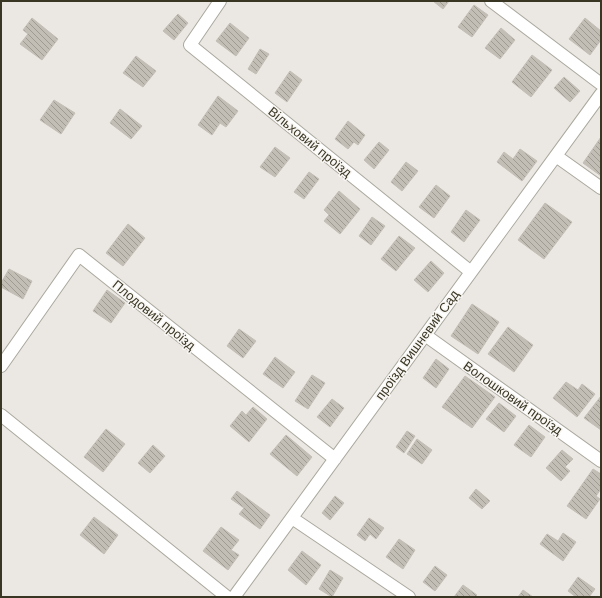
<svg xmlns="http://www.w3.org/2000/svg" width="602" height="598" font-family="Arial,sans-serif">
<defs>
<pattern id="building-back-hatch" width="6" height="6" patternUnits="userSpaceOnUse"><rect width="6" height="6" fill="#c2beb5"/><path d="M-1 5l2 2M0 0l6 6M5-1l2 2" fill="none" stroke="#9f9b93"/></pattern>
</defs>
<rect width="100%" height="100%" fill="#ebe8e3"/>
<path fill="url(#building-back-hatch)" stroke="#c4bfb6" d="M433,1H449L443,9Z
M474,5L488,15L472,37L458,27Z
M178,14L188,23L174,40L163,31Z
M32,18L58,39L42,60L20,44L28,34L23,30Z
M585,18L601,31V40L590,55L569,39Z
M230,23L249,38L236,56L216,41Z
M501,28L515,40L500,59L485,48Z
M260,49L269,54L256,74L248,69Z
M532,55L552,70L531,97L512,82Z
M136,56L156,71L143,87L123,73Z
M290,71L302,80L287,102L275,93Z
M564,77L580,91L570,102L554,88Z
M218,96L238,111L226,127L220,123L212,135L198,125Z
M54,100L75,113L61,134L40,120Z
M120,109L142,126L131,139L110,123Z
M348,121L365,135L358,145L354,142L348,149L335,139Z
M601,137V176L583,163Z
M379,142L389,150L374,169L364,160Z
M275,147L290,158L275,177L260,167Z
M520,149L537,161L522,181L497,162L504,152L513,159Z
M406,162L418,171L402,191L391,182Z
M309,172L319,179L304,199L294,192Z
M436,185L450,196L434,218L419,207Z
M339,191L360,209L340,234L324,221L329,215L324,210Z
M545,203L572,222L544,259L518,240Z
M466,210L480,220L464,242L451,232Z
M372,217L385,226L371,245L359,236Z
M128,224L145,238L123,266L106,253Z
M399,236L415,248L396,271L381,259Z
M431,261L444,273L428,292L414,280Z
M9,269L32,281L23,299L1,287V283Z
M107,290L125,303L111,323L93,311Z
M472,304L499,322L478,354L451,336Z
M508,327L533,345L514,372L488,354Z
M239,329L256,341L243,358L227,346Z
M275,357L295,372L283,388L263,374Z
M436,359L449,369L436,388L423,378Z
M312,375L325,383L308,409L295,401Z
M465,376L495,397L472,428L442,407Z
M566,382L578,390L582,384L595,394L577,417L553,398Z
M601,396V430L584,418Z
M332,399L344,408L330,427L317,417Z
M499,403L516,416L504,432L486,419Z
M253,407L267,419L249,442L230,426L242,411L246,415Z
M529,425L545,437L531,457L514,445Z
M106,429L125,444L103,472L84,457Z
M407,431L415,436L404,453L396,447Z
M286,435L312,457L297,476L270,454Z
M417,439L432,450L422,464L407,454Z
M153,445L165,456L150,473L138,463Z
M562,450L573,459L565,467L570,471L561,481L546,468Z
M593,469L601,474V489L596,496L600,499L586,519L567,506Z
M476,489L490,501L482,509L469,498Z
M237,491L270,515L260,529L239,514L244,508L231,499Z
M335,496L344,503L330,520L322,513Z
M94,517L118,535L104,554L80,535Z
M369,518L384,528L376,539L370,534L365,541L357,535Z
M221,527L239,540L231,550L239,555L228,570L203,551Z
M563,533L576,542L563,561L540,544L547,534L558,541Z
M399,539L415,550L403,569L386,557Z
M302,551L321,565L306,585L288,570Z
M435,566L447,575L435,591L423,582Z
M330,570L343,578L332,597L319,589Z
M578,577L595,589L589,597H576L568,591Z
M463,585L477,595L475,597H454Z
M523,590L533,597H518Z"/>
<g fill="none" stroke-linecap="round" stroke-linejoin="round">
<defs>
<path id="minor" d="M220,1L190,45L471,272
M491,1L601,84
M556,156L601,188
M425,335L601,461
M1,366L79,255L335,459
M1,415L227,597
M292,518L409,597
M234,597L601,94"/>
</defs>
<use href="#minor" stroke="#aba89e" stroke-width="14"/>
<use href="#minor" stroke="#fff" stroke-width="12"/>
</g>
<g text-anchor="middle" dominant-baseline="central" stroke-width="3" stroke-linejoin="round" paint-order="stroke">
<g font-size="13" fill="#3a3624" stroke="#f8f6f3">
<text transform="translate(310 142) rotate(39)">Вільховий проїзд</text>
<text transform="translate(154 315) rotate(39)">Плодовий проїзд</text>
<text transform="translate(417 345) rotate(-54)">проїзд Вишневий Сад</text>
<text transform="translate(513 398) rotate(35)">Волошковий проїзд</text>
</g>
</g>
<rect width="602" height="598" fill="none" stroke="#3a3624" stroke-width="4"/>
</svg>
